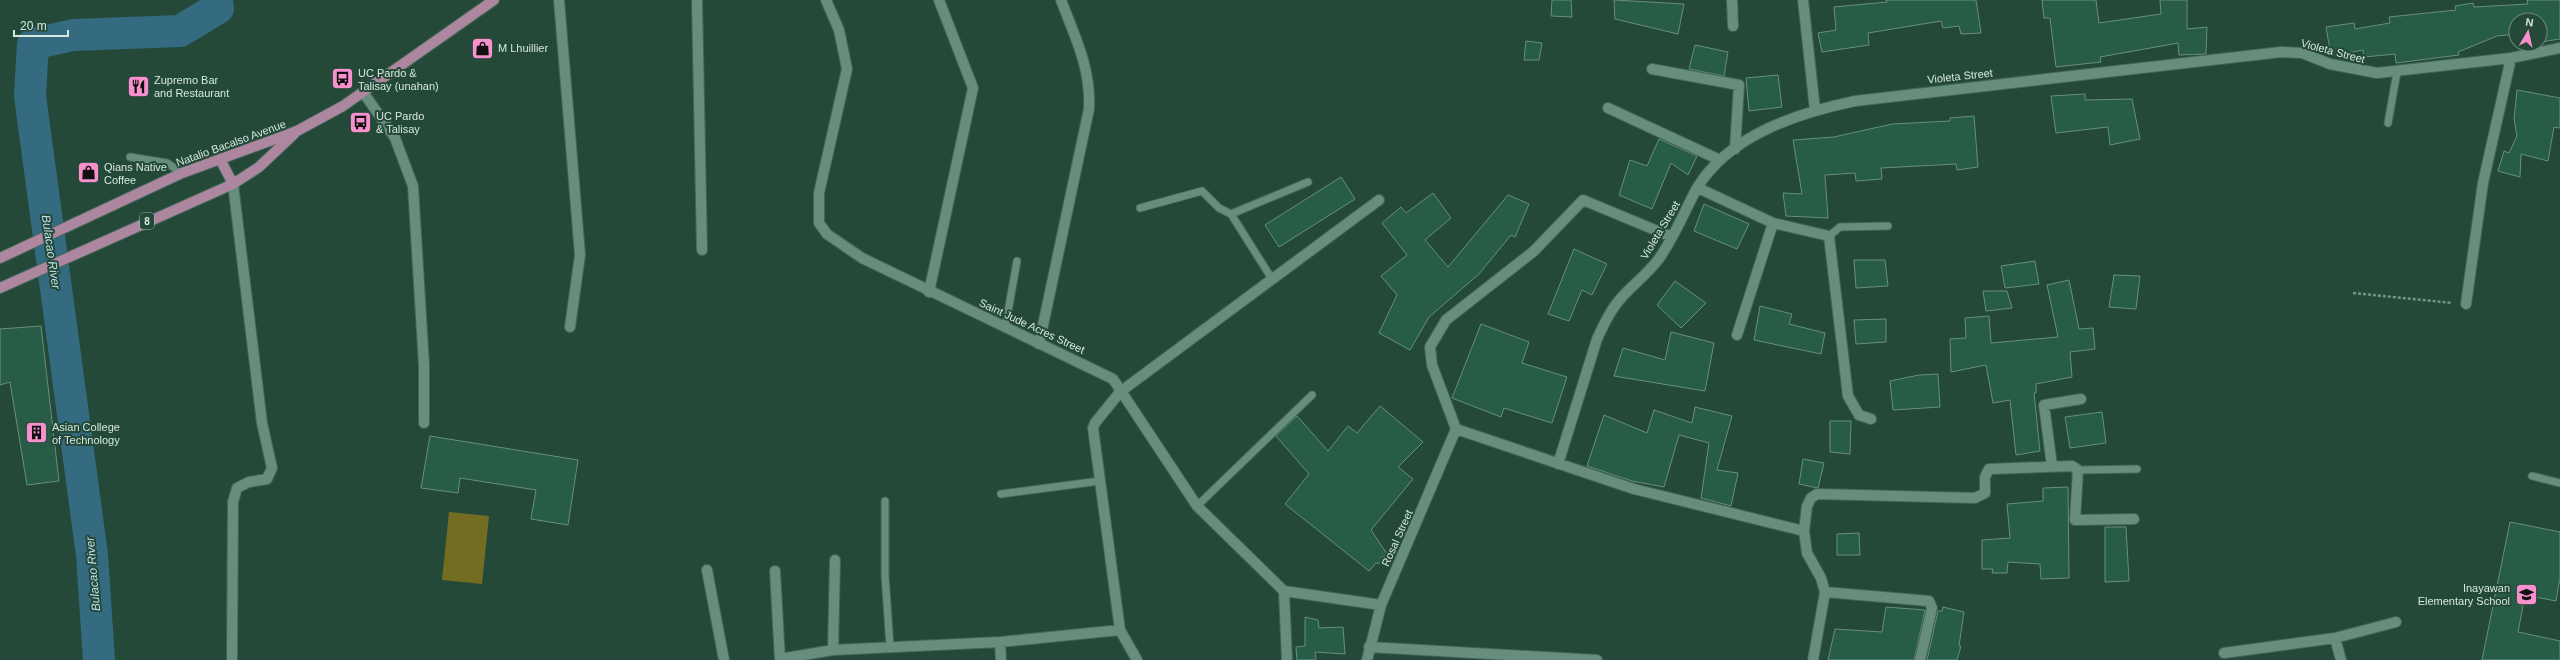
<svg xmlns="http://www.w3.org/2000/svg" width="2560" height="660" font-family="Arial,sans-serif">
<rect width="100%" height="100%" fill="#244939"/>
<path fill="#736d22" d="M449,512L489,516L482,584L442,580Z"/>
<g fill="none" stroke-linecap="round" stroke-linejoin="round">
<path stroke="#346b80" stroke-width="32" d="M99,660L92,555L30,96L33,44L73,35L180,31L218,8L217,0"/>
</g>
<path fill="#275c47" stroke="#688f7d" d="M1552,0H1571L1572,17L1551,16Z
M1614,0L1684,4L1678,34L1615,19Z
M1886,0H1976L1981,33L1961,34L1959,26L1943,28L1941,21L1868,33L1869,45L1822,52L1818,33L1836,30L1834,7L1887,2Z
M2042,0H2096L2099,23L2161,14L2160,0H2187V29L2207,27L2206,54L2179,55L2178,43L2100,57L2101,62L2056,67L2050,18H2044Z
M2527,0H2560V39L2540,42V20H2516V34L2497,36L2458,52L2459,55L2396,63L2395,54L2364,57L2363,50L2331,56L2326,27L2354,23L2355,29L2390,23L2389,17L2456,10L2455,6L2473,3L2474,7L2528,4Z
M1526,41L1542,43L1539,60H1524Z
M1695,45L1728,52L1724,76L1689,69Z
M1778,75L1782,107L1749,111L1746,78Z
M2517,90L2560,98V128L2554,127L2548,161L2521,154L2520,177L2498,171L2504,151L2509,153L2517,136L2514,119Z
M2085,94V100L2132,99L2140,139L2110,145L2108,127L2056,133L2051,96Z
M1974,116L1978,167L1957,170L1956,164L1881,168L1882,179L1856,181L1855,173L1825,175L1828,218L1786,216L1783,193L1802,194L1793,140L1834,137L1892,124L1950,121V118Z
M1659,139L1697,156L1688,175L1671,163L1652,209L1619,195L1630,160L1647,166Z
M1341,177L1355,199L1279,247L1265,225Z
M1433,193L1451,218L1425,240L1448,267L1508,195L1529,204L1515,237L1511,235L1479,274L1429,317L1410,350L1379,333L1397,295L1381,276L1407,255L1382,223L1401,207L1406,213Z
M1704,204L1749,224L1737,249L1694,231Z
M1574,249L1607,264L1592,295L1582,290L1569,321L1548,314Z
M1854,260H1885L1888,286L1856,288Z
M2035,261L2039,284L2005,288L2001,266Z
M2114,275L2140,276L2136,309L2109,307Z
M2069,280L2079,329L2093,328L2095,349L2070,352L2072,377L2036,384V393H2034L2040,451L2016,455L2010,400L1993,403L1986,365L1951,372L1950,339L1966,338L1965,318L1989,316L1991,343L2058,337L2047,285Z
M1675,281L1706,303L1681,328L1657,305Z
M1983,291H2007L2012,308L1986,311Z
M1760,306L1792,314L1789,324L1825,333L1821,354L1754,340Z
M1886,319V342L1856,344L1854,320Z
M1481,324L1529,342L1522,363L1567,377L1552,423L1504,408L1501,417L1452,398Z
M41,326L59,481L27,485L10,382L0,385V329Z
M1671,332L1714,343L1705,391L1614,376L1623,348L1665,360Z
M1938,374L1940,407L1893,410L1890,381L1919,375Z
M1380,406L1423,442L1398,467L1413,479L1371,530L1387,554L1382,558V563H1376L1369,571L1285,504L1309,474L1276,436L1297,416L1328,451L1348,426L1357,433Z
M1695,407L1732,416L1717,470L1738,473L1731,506L1701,498L1709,443L1679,435L1664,487L1632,481L1587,466L1604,415L1647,433L1654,410L1692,423Z
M2102,412L2106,443L2070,448L2065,417Z
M1830,421H1851L1850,454L1830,452Z
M430,436L578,460L568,525L531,519L536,490L460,478L458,493L421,488Z
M1803,459L1824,463L1818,488L1799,484Z
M2068,487L2069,578L2041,579L2040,564L2008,562L2007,573H1992L1993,569H1982V540L2010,538L2007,504L2043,501V488Z
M2510,522L2560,532V578L2556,601L2525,595L2518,632L2560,641V660H2482Z
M2105,527H2126L2129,581L2105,582Z
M1859,533L1860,555H1837V534Z
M1886,607L1925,610L1914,660H1828L1835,629L1882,632Z
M1943,607L1964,612L1959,646H1961L1957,660H1927L1938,611H1942Z
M1305,617L1318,620L1319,628L1343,627L1345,654L1315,652L1316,660H1297L1296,647L1305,646Z"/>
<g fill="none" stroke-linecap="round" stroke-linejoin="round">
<defs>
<path id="lane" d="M2388,123L2397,72
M130,157L167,163L182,173
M1140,208L1202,191L1219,208L1231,214L1272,279
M1231,214L1308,182
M1829,236L1840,227L1888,226
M1005,328L1017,261
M2078,470L2137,469
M2532,476L2560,483
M1001,494L1100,481
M885,501V575L890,647
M1197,506L1312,395"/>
<path id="street" d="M559,0L580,255L570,327
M697,0L702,250
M1732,0L1733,26
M1803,0L1815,110
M1652,69L1739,85L1735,149
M363,92L395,138L413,186L424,365V423
M1608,108L1720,160
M1698,188L1773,223L1829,236L1848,396L1859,415L1871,419
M1672,237L1583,200L1534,251L1446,320L1430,347L1432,365L1456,429L1634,489L1804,531
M929,292L973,88L939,0
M2466,304L2483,183L2511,58
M1737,335L1773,223
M1039,344L1089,109C1091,68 1075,37 1061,0
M1558,464L1597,339C1604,324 1611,309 1622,297C1633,285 1647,274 1658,260C1674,238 1684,212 1697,188C1729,135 1798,113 1855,101L2281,52L2302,53L2330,64L2377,73L2511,58L2560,48
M2052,466L2044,405L2081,399
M707,570L724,660
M775,571L780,660
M1284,591L1287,660
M1825,592L1929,601L1932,608L1920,660
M1381,605L1456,429
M2335,638L2341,660
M1000,642L1001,660
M1369,647L1597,660
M833,650L835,560
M2224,653L2335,638L2396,622
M780,659L833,650L1000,642L1120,630
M232,660L233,502L237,488L249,482L267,479L272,468L262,423L233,184
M1137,660L1120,630L1093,428L1095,423L1120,392L1379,200
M1813,660L1825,592L1821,578L1807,553L1804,531L1807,506L1811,498L1817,494L1975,498L1985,493V477L1989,469L2072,466L2078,470L2075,520L2134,519"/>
<path id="secondary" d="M826,0L839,30L847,69L819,193V223L827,234L862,258L1113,379L1197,506L1284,591L1381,605L1367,660"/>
<path id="primary" d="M220,159L233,184
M0,258L182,173L297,131L343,106L494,0
M0,288L233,184L259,167L294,134"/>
</defs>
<use href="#lane" stroke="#446659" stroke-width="9"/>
<use href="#street" stroke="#446659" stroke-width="12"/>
<use href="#secondary" stroke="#446659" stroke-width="12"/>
<use href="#primary" stroke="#446659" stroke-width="12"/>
<path stroke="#769386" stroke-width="2.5" stroke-dasharray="3 2" stroke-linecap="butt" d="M2353,293L2452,303"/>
<use href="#lane" stroke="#678e7c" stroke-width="7"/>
<use href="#street" stroke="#678e7c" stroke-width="10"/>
<use href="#secondary" stroke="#678e7c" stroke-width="10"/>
<use href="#primary" stroke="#ac879f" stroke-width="10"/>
</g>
<defs>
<symbol id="shop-square" viewBox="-11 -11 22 22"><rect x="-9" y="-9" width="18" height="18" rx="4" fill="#f790cd" stroke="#244939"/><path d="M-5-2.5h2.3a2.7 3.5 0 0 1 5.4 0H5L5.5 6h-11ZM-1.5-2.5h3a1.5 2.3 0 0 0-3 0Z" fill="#111"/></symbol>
<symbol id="bus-square" viewBox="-11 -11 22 22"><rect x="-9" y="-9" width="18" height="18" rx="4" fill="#f790cd" stroke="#244939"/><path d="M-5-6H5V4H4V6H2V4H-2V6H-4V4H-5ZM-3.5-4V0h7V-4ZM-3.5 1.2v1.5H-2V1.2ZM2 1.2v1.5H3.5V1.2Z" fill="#111"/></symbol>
<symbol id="restaurant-square" viewBox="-11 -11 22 22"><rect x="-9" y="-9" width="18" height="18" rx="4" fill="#f790cd" stroke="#244939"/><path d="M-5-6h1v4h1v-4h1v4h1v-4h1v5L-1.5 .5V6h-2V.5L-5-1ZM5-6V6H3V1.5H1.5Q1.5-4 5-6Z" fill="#111"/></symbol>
<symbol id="building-square" viewBox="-11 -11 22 22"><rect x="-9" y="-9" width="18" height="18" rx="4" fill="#f790cd" stroke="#244939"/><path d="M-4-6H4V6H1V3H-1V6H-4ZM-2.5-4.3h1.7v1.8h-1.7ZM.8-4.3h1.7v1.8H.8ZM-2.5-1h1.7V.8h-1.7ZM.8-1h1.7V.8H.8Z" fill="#111"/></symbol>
<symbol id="school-square" viewBox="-11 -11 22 22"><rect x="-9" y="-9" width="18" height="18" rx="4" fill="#f790cd" stroke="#244939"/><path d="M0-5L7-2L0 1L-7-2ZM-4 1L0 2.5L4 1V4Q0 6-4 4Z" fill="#111"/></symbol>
</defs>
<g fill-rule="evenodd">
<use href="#shop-square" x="470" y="36" width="25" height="25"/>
<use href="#bus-square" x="330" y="66" width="25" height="25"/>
<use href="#restaurant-square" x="126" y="74" width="25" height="25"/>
<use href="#bus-square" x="348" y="110" width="25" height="25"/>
<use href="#shop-square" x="76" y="160" width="25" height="25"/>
<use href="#building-square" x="24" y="420" width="25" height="25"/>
<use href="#school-square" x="2514" y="582" width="25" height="25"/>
</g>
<g text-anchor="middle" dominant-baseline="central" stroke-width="4" stroke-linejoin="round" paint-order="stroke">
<rect fill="#244939" stroke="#9fb8ac" stroke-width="1" x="140" y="213" width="14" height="16" rx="3"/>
<g font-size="10" font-weight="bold" fill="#d4e8de">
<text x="147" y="221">8</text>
</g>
<g font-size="11" fill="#d4e8de" stroke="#244939" text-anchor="start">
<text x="498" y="48">M Lhuillier</text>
<text x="358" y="73">UC Pardo &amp;<tspan x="358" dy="13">Talisay (unahan)</tspan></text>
<text x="154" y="80">Zupremo Bar<tspan x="154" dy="13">and Restaurant</tspan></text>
<text x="376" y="116">UC Pardo<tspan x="376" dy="13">&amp; Talisay</tspan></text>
<text x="104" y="167">Qians Native<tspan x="104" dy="13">Coffee</tspan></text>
<text x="52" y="427">Asian College<tspan x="52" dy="13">of Technology</tspan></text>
<text x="2510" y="588" text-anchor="end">Inayawan<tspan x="2510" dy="13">Elementary School</tspan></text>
</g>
<g font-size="11" fill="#d4e8de" stroke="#244939">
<text transform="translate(2333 51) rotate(15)">Violeta Street</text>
<text transform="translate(1960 76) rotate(-6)">Violeta Street</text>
<text transform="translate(231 143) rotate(-20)">Natalio Bacalso Avenue</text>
<text transform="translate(1660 230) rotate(-59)">Violeta Street</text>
<text transform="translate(1032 326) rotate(25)">Saint Jude Acres Street</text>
<text transform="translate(1397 538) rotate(-66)">Rosal Street</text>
</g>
<g font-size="12" font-style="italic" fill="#bedfed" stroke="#244939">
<text transform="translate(51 252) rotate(82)">Bulacao River</text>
<text transform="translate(93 574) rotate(-95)">Bulacao River</text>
</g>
</g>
<g transform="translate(2528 32) rotate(9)"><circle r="19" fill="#244939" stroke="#6a897b"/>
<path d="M0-3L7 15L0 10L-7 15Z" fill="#f790cd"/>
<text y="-6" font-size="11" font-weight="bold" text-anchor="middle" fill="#d4e8de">N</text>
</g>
<path d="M14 30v6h54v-6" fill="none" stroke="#d4e8de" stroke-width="2"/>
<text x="20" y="30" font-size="12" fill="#d4e8de" stroke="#244939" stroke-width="3" paint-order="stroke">20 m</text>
</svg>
